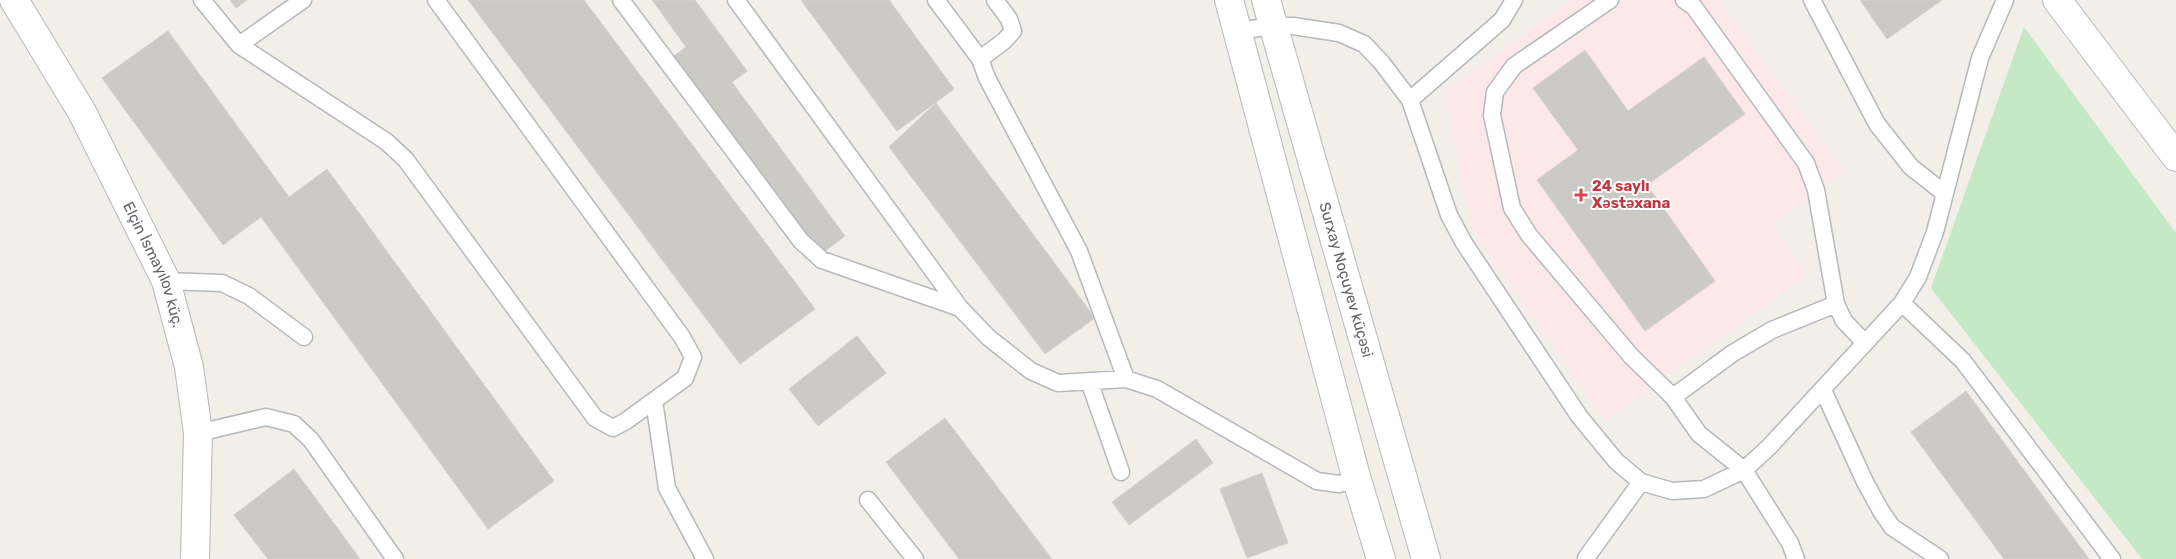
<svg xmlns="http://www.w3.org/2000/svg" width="2176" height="559" font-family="Rubik,sans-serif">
<rect width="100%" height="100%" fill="#f1efe8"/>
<path fill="#fce8e6" d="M1569,0H1719L1844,170L1773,225L1807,275L1605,421L1470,226L1445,92Z"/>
<path fill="#c5e8c5" d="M2024,27L2176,233V559H2142L1931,288Z"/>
<path fill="#cccac5" stroke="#d6d1c6" d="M230,0H247L236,8Z
M468,0H584L815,309L740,364Z
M652,0H695L747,71L732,82L845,236L820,255L674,56L686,47Z
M801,0H889L954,89L897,131Z
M1860,0H1942L1887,39Z
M168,31L289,197L327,169L554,481L488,529L261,217L223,245L102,78Z
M1585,50L1628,111L1704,57L1745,114L1647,185L1715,281L1645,331L1537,180L1578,150L1533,88Z
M936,103L1095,318L1045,354L889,147Z
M857,336L886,373L818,426L789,389Z
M1966,391L2089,559H2004L1911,432Z
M945,418L1052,559H959L886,462Z
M1196,439L1213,463L1129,525L1112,502Z
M294,469L360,559H268L234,515Z
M1262,473L1288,543L1247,558L1220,489Z"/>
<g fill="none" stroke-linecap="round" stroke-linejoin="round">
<defs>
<path id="lane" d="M202,0L239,45L387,142L406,160L595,418L613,428L626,421L685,378L693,357L682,337L436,0
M621,0L801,241L822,260L960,308
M736,0L960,308L989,338L1031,371L1058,383L1126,379L1157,389L1317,481L1339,484L1357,480
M936,0L980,59L987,78L1079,251L1126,379
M1610,0L1514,66L1495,92L1492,115L1512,208L1529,235L1631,356L1673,397L1699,434L1744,470L1790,543L1796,559
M1684,0L1694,7L1806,163L1816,190L1836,304L1844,321L1865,343
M1812,0L1877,124L1911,167L1944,193
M1237,31L1273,26H1293L1339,33L1364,44L1382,63L1410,100L1449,215L1464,243L1579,416L1616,461L1641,482L1672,491L1704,489L1744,470L1769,447L1902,303L1918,277L1935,232L1980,58L2005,0
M239,45L303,0
M980,59L1004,41L1013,31L1009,19L995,0
M1410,100L1502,20L1514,0
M166,281L222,283L249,296L304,337
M1902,303L1963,361L2112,559
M1089,381L1121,472
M1823,390L1865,482L1881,511L1892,527L1940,559
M1673,397L1733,353L1772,330L1836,304
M654,401L667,488L705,559
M198,433L266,417L294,424L311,440L395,559
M868,500L915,559
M1586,558L1641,482"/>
<g id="street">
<path id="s1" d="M14,0L82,112L166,281L189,367L198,433L195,559"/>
</g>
<g id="secondary">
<path d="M1229,0L1357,480L1381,559"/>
<path id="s2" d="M1266,0L1426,559"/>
<path d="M2057,0L2176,157"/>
</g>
</defs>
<use href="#lane" stroke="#b5b8bc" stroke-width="19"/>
<use href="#street" stroke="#b5b8bc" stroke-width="30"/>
<use href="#secondary" stroke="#b6babf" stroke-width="30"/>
<use href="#lane" stroke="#fff" stroke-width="16"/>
<use href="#street" stroke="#fff" stroke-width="28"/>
<use href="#secondary" stroke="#fff" stroke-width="28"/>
</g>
<path fill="#e0444e" stroke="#fff" stroke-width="2" d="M1578.5 187.5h5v5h5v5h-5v5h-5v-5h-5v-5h5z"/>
<g text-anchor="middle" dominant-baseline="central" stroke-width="4" stroke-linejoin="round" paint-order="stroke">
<g font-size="15" font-weight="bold" fill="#be3a42" stroke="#fff" text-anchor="start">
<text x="1592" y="186">24 saylı<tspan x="1592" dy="17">Xəstəxana</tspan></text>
</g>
<g font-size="15" fill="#5f6368" stroke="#fff">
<text stroke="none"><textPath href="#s1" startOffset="300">Elçin İsmayılov küç.</textPath></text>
<text stroke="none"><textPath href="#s2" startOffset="291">Surxay Noçuyev küçəsi</textPath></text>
</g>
</g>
</svg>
